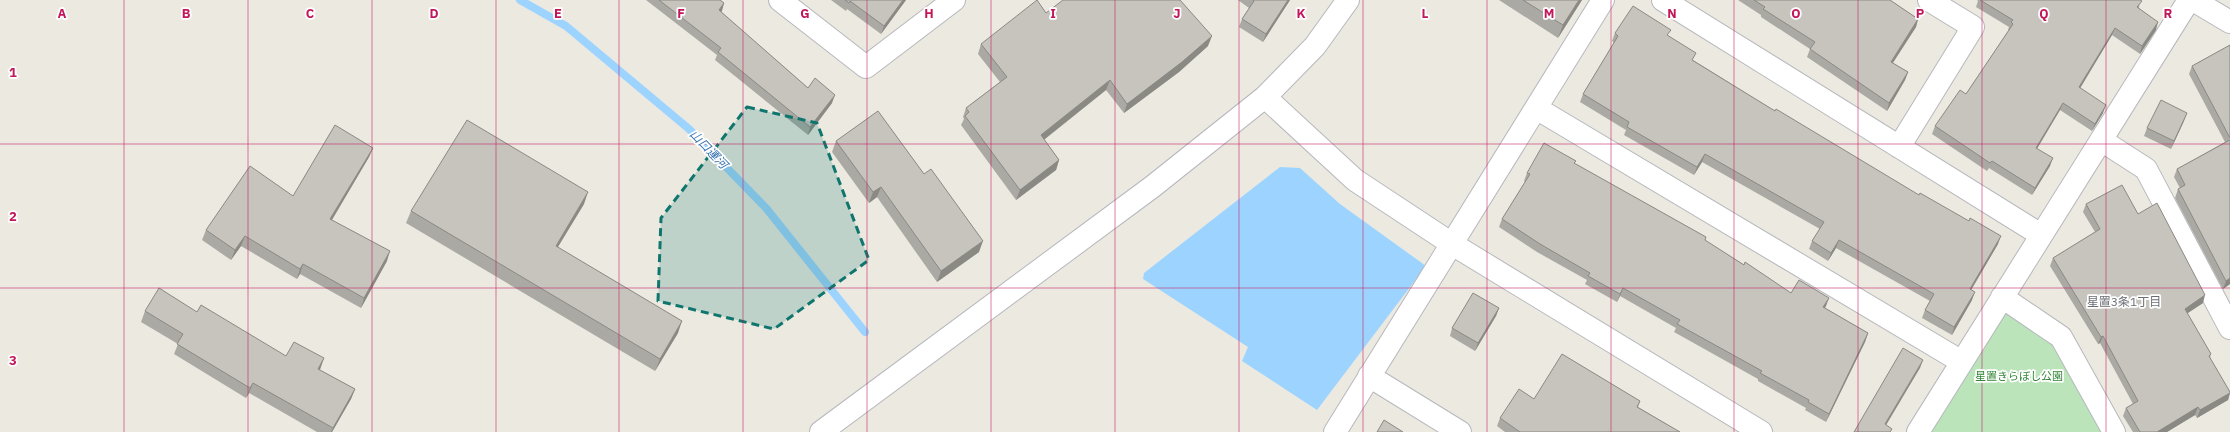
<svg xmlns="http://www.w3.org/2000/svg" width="2230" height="432" font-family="'IBM Plex Sans','Noto Sans JP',sans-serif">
<rect width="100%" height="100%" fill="#ece9e0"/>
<path fill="#bbe4bb" d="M2002,297L2061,337L2114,432H1918Z"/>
<path fill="#9dd4ff" d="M1280,167L1300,168L1340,204L1426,266L1317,410L1242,361L1248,347L1143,279L1144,273Z"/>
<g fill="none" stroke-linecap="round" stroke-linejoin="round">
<path stroke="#9dd4ff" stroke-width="8" d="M520,0L566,26L689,129L766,208L865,332"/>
<defs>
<path id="minor" d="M780,0L866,67L954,0
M1663,0L2041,235
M2193,0L2230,22
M1265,97L1355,180L1452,244L1761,432
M1536,108L1962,362
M2101,140L2146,169L2230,328
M1899,147L1973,27L1929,0
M2002,297L2061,337L2114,432
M1369,376L1460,432
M821,432L1152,187L1265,97L1315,46L1348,0
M1335,432L1603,0
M1918,432L2189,0"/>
</defs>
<use href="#minor" stroke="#b6b8bd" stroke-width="24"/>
<use href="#minor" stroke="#fff" stroke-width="22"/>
</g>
<path fill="#aba9a3" d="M646,0H720L724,3L721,12L808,88L832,103L808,135L715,60L717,55Z
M831,0H906L881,34L847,9L846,11Z
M1238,0H1290L1263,42L1239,27L1242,19L1249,8Z
M1499,0H1582L1558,38Z
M1738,0H1890L1918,19L1916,27L1893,63L1908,72L1905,80L1887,111L1807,57L1810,49L1761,17V15Z
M1977,0H2140L2139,8L2156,30L2140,54L2112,35L2080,88L2103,113L2092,131L2060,110L2037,149L2050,166L2032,195L1989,168L1987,171L1932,134L1935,126L1966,94L2009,30H2008L2009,27L1976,7L1978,1Z
M1046,13L1208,46L1179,72L1124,113L1106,90L1044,140L1059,160L1056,170L1016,200L961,125L964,119L963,117L966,108L1000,82L978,54L981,44Z
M1615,33L1668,36L1693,60L1775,111L1998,244L1971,290L1972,300L1952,335L1922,318L1925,310L1930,301L1836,248L1828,261L1809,249L1812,241L1820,229L1702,162L1694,175L1624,135L1626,130L1580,102L1583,94L1614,43L1612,41Z
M2230,45V284L2223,289L2175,198L2178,189L2180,188L2174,177L2177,169L2225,142L2189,74L2192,66Z
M2184,121L2171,149L2144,136L2147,128Z
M836,141L924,174L979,252L937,282L877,197L869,203L832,152Z
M373,148L369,157L332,220L387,261L361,308L300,274L297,279L241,246L231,260L202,240L206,230L293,196Z
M1574,164L1706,237L1705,241L1791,293L1826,306L1825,308L1868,333L1865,342L1826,422L1805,410L1806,408L1758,381V379L1674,332L1676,328L1620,296L1617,302L1585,284L1587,280L1537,252L1499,227L1502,219L1525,182L1524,181L1527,173Z
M584,204L558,247L678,333L655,371L406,223L411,211Z
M2086,204L2138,214L2203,303L2187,313L2211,354L2210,358L2230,392L2228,400L2197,418L2195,415L2167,432H2133L2123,416L2126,408L2133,404L2100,343L2098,344L2050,266L2053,258L2095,232L2083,212Z
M1499,308L1496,316L1475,351L1450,336L1452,328Z
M145,311L197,312L286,356L324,358L320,370L355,389L351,399L332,432H317L249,393L246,398L174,354L178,344L141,322Z
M1534,399L1640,401L1638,407L1680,432H1505L1497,426L1500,418Z"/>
<path fill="#8b8984" d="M903,0H906L881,34L884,26Z
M1288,0H1290L1263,42L1266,34Z
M1579,0H1582L1558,38L1563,25Z
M724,3L722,11L716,18L719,10Z
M1918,19L1916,27L1888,70L1891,62Z
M2158,22L2156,30L2140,54L2142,46Z
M2115,28L2112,35L2076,95L2079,87Z
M1212,36L1208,46L1179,72L1124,113L1127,104Z
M1908,72L1905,80L1887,111L1889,103Z
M1110,80L1106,90L1037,145L1041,135Z
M835,95L832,103L808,135L810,127Z
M2063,103L2060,110L2033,155L2036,148Z
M2106,105L2103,113L2092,131L2095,124Z
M2187,113L2184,121L2171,149L2174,141Z
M373,148L369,157L327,228L330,219Z
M1705,154L1702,162L1694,175L1697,167Z
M2053,158L2050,166L2032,195L2035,188Z
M1059,160L1056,170L1016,200L1020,190Z
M881,187L877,197L869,203L873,192Z
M588,192L584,204L551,258L556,246Z
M245,236L241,246L231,260L235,250Z
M2001,236L1998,244L1967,297L1970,289Z
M1839,240L1836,248L1828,261L1831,253Z
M983,241L979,252L937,282L941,271Z
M390,251L387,261L361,308L364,298Z
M303,264L300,274L297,279L300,269Z
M2230,278V284L2223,289L2226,281Z
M1623,288L1620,296L1617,302L1620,294Z
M1975,292L1972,300L1952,335L1954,327Z
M2205,295L2203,303L2182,317L2185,309Z
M1829,298L1826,306L1820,315L1823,307Z
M1499,308L1496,316L1475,351L1478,343Z
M682,321L678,333L655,371L660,359Z
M1868,333L1865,342L1826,422L1829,414Z
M2103,336L2100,343L2098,344L2101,337Z
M324,358L320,369L314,379L318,369Z
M1923,360L1920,368L1882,432L1885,424Z
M253,383L249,393L246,398L250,388Z
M355,389L351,399L332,432H331L333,428Z
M2230,393L2228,400L2197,418L2200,410Z
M2198,407L2195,415L2167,432H2157Z"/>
<path fill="#c7c4bd" stroke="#8b8984" d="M659,0H720L724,3L719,10L808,88L815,78L835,95L810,127L718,52L721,48Z
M845,0H903L884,26L850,1L849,3Z
M1037,0L1046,13L1063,0H1180L1212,36L1182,62L1127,104L1110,80L1041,135L1059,160L1020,190L965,116L969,112L966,108L1007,77L981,44Z
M1253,0H1288L1266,34L1242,19L1254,1Z
M1523,0H1579L1563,25Z
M1754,0H1890L1918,19L1891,62L1908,72L1889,103L1810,49L1815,42L1763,9L1765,7Z
M1980,0H2140L2142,1L2137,7L2158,22L2142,46L2115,28L2079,87L2106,105L2095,124L2063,103L2036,148L2053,158L2035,188L1992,161L1990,163L1935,126L1960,90L1966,94L2013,24L2011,22L2013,20Z
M1633,6L1671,30L1667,35L1696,53L1692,60L1775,111L1776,109L1919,195L1920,193L1969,221L1970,218L2001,236L1970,289L1975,292L1954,327L1925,310L1934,294L1839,240L1831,253L1812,241L1824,222L1705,154L1697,167L1627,127L1629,122L1583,94L1618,36L1615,33Z
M2230,45V138L2192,66Z
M2161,100L2187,113L2174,141L2147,128Z
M878,111L924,174L931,169L983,241L941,271L881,187L873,192L836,141Z
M467,120L588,192L556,246L682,321L660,359L411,211Z
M335,125L373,148L330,219L390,251L364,298L303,264L300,269L245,236L235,250L206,230L250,166L293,196Z
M2230,140V278L2226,281L2178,189L2185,185L2177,169Z
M1544,143L1576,161L1574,163L1706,237L1705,240L1744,265L1745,262L1791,293L1799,280L1829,298L1823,307L1868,333L1829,414L1808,402L1809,400L1760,373L1762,371L1677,324L1680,320L1623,288L1620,294L1588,276L1590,273L1540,244L1502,219L1530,174L1527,173Z
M2122,185L2138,214L2157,203L2205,295L2185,309L2211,354L2209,356L2230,392V393L2200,410L2198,407L2157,432H2140L2126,408L2138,401L2103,336L2101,337L2053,258L2100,229L2086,204Z
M159,288L197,312L201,305L286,356L294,342L324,358L318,369L355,389L333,428L253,383L250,388L177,344L183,334L145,311Z
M1473,293L1499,308L1478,343L1452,328Z
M1903,348L1923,360L1885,424L1892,429L1890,432H1854Z
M1562,354L1640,401L1637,407L1680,432H1520L1500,418L1519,389L1534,399Z
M1384,420L1403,432H1377Z"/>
<path fill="#0f766e" fill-opacity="0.2" stroke="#0f766e" stroke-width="3" stroke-dasharray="8 5" stroke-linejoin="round" d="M747,107L817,123L869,260L774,329L658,301L661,218Z"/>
<path fill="none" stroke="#c2185b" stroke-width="1" stroke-opacity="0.55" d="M124,0V432M248,0V432M372,0V432M496,0V432M619,0V432M743,0V432M867,0V432M991,0V432M1115,0V432M1239,0V432M1363,0V432M1487,0V432M1611,0V432M1734,0V432M1858,0V432M1982,0V432M2106,0V432M0,144H2230M0,288H2230"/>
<g text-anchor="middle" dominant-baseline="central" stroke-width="3.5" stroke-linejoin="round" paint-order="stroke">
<g font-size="11" fill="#348537" stroke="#fff">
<text x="2019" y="376">星置きらぼし公園</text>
</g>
<g font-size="12" font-style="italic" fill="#3a74b0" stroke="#fff">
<text transform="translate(709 149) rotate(46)">山口運河</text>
</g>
<g font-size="12" fill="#6a6e73" stroke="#fff">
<text x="2124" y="301">星置3条1丁目</text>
</g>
</g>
<g font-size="13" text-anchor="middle" font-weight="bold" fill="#c2185b" stroke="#fff" stroke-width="3.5" stroke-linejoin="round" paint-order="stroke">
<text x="62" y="18">A</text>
<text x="186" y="18">B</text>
<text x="310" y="18">C</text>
<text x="434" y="18">D</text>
<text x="558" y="18">E</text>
<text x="681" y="18">F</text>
<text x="805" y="18">G</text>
<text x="929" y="18">H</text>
<text x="1053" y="18">I</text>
<text x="1177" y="18">J</text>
<text x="1301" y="18">K</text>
<text x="1425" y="18">L</text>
<text x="1549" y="18">M</text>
<text x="1672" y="18">N</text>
<text x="1796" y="18">O</text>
<text x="1920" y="18">P</text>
<text x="2044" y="18">Q</text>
<text x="2168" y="18">R</text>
<text x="13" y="77">1</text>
<text x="13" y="221">2</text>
<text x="13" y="365">3</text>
</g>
</svg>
